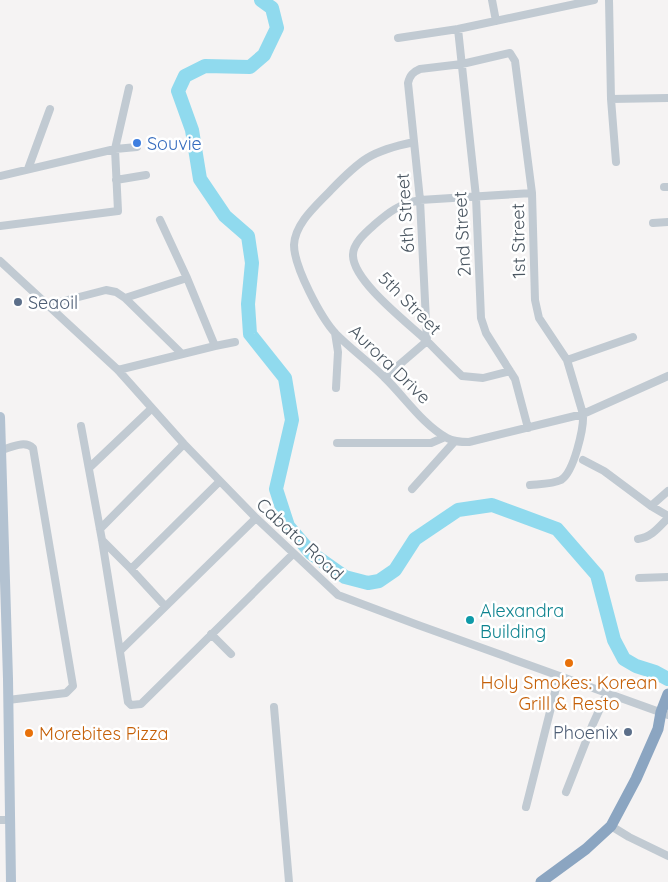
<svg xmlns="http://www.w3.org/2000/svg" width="668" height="882" font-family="Quicksand,sans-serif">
<rect width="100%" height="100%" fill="#f5f3f3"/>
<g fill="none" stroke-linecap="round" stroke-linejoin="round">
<path stroke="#90daee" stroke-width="14" d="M261,0L272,8L277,28L264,55L250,67L205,66L185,76L178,91L192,130L200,179L225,216L248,236L252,263L248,304L250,334L285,378L292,420L276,489L288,526L311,553L345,577L368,583L379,581L395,570L415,539L458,510L492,505L557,529L597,575L614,640L624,659L636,666L655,672L668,679"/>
<path stroke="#c1cad2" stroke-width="8" d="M492,0L496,21
M609,0L611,99L616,162
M458,29L476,197L481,318L486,333L515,379L528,428
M398,38L458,29L594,0
M611,99L668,98
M414,142C371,151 361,159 331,190C317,205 295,223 294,245C294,267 321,318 336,334C351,349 369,362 384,377C404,396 422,424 447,438C454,442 461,442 469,442L583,414L668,376
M28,169L50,109
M0,176L115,149L137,147
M116,180L146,175
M664,187H668
M160,220L187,278
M653,223L668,222
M0,226L118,211L115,149L129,88
M0,261L118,370L184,444L256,518L338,595L418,625L668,715
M48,305L106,290L116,292L125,298L181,353
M335,333L338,352L336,388
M215,346L235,342
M567,360L633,337
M118,370L215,346L187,278L125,298
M510,371L483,378L462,376C450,365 439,353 427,341C408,323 354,282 353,256C352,244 366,232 374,225C389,212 399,204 420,200L532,193
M385,377L427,341L420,200L408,83C410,75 413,72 420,69L462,64L510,53L515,61L532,193L535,300L539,318L567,360L583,414C584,428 574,472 561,480C553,484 540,484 530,485
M81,426L102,540L128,702L131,705L141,704L293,554
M337,443H431L445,437
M2,450C12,447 25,440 33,448L73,686L66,693L8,700
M583,460L604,471L651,506L668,516
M89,468L151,409
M412,489L455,441
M651,506L668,491
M100,529L184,444
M638,539C652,537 659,527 668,518
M102,540L131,569L165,606
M131,569L220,481
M639,578L668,577
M211,634L231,654
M120,651L256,518
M274,707L289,882
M566,792L592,726L607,693
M526,807L559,676
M0,820H10
M611,826L629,837L668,856"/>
<path stroke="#b3c2d1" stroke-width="10" d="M0,417L8,679L11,882"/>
<path stroke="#8ba5c1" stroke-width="11" d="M541,882L586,849L611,826L636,779L658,729L661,712L668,694"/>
</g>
<circle fill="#3f7fe0" stroke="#fff" stroke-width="2" cx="137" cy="143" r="5"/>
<g fill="#5c6f8a" stroke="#fff" stroke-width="2">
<circle cx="18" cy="302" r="5"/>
<circle cx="628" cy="732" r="5"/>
</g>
<circle fill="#0f9aa8" stroke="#fff" stroke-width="2" cx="470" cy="620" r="5"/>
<g fill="#e8710a" stroke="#fff" stroke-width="2">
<circle cx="569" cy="663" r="5"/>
<circle cx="29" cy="733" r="5"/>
</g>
<g text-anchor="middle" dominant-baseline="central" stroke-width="5" stroke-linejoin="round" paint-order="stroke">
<g font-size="18" fill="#366cbe" stroke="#fff" text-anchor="start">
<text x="147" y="143">Souvie</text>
</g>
<g font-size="18" fill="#4a5661" stroke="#fff">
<text transform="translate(405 213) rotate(-94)">6th Street</text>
<text transform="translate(462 234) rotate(-93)">2nd Street</text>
<text transform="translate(518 241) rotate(-91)">1st Street</text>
<text transform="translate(410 303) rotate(45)">5th Street</text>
<text transform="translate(390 364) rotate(44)">Aurora Drive</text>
<text transform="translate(300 539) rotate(43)">Cabato Road</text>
</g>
<g font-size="18" fill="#4e5e75" stroke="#fff" text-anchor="start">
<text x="28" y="302">Seaoil</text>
<text x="618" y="732" text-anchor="end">Phoenix</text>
</g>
<g font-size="18" fill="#0d838f" stroke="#fff" text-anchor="start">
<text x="480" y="610">Alexandra<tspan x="480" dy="21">Building</tspan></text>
</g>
<g font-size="18" fill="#c56008" stroke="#fff">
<text x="569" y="682">Holy Smokes: Korean<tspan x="569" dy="21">Grill &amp; Resto</tspan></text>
<text x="39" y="733" text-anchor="start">Morebites Pizza</text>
</g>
</g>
</svg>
